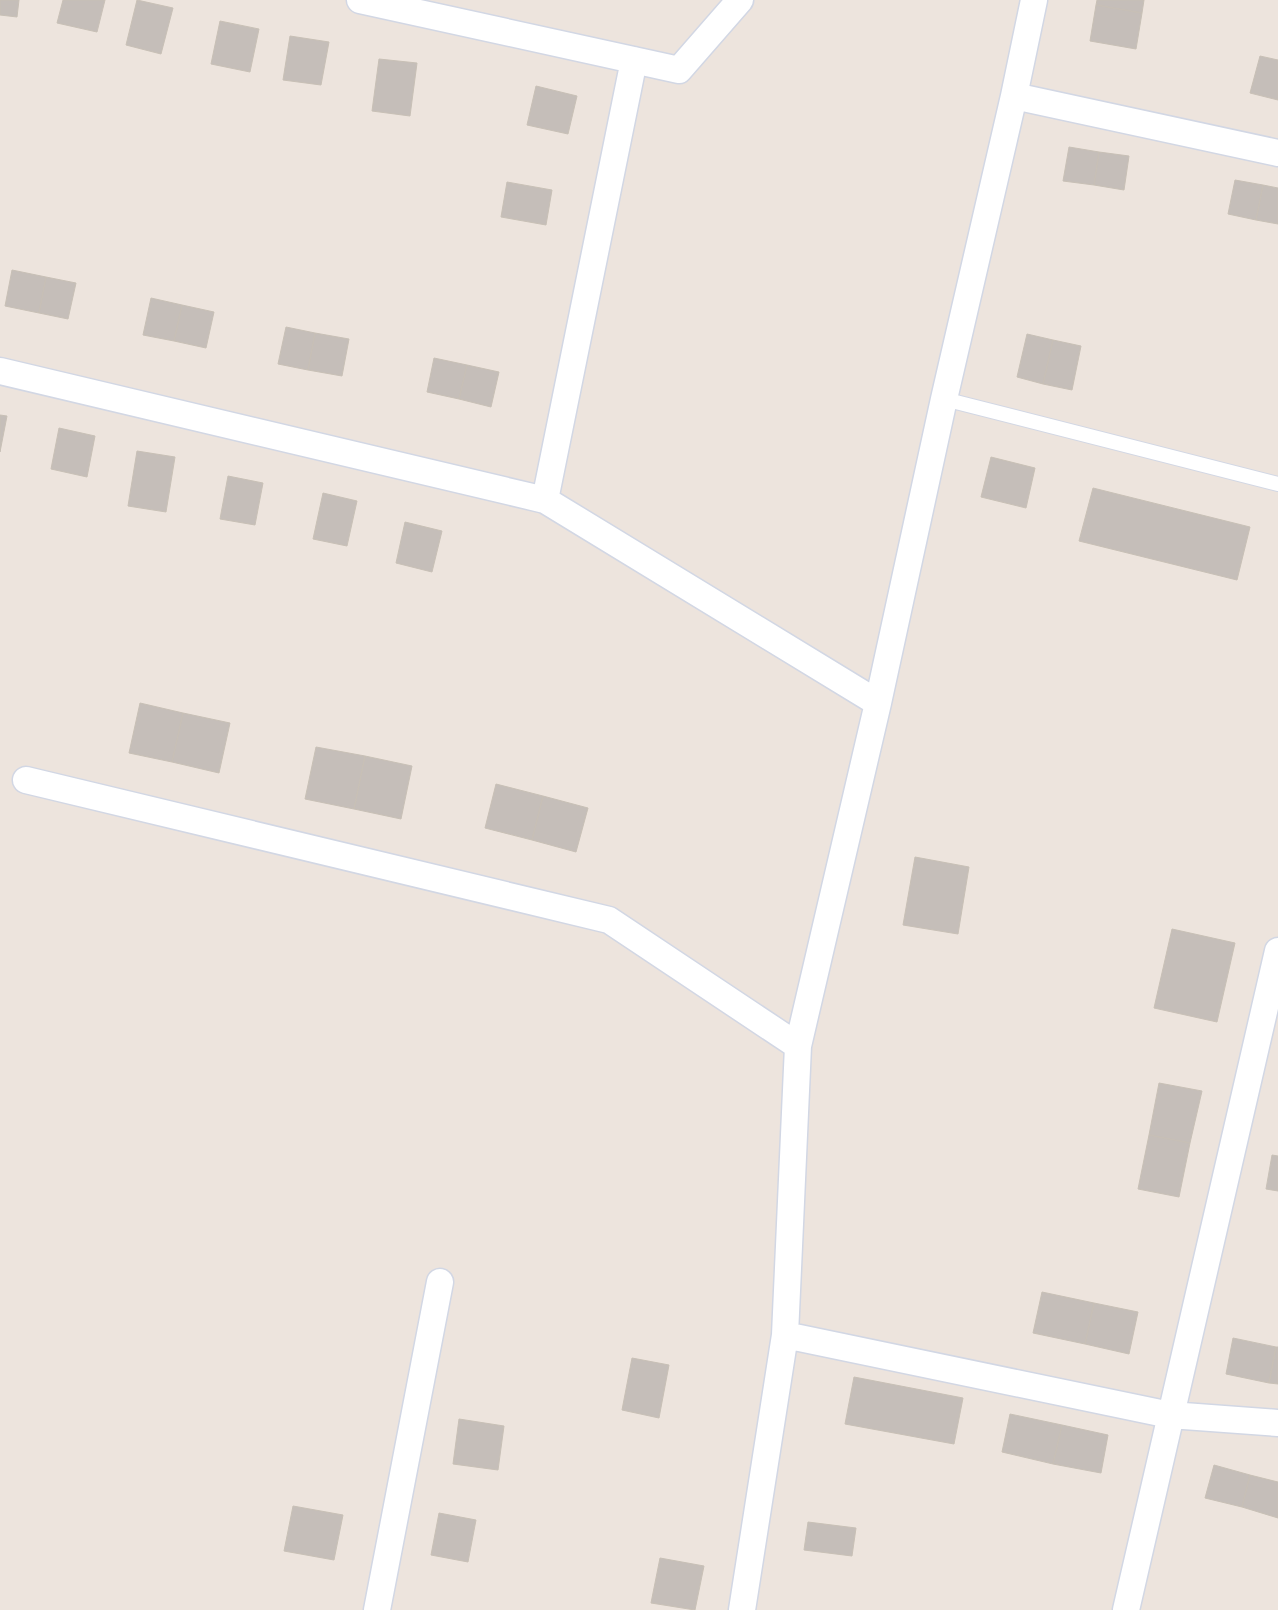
<svg xmlns="http://www.w3.org/2000/svg" width="1278" height="1610" font-family="'Asap Condensed',sans-serif">
<rect width="100%" height="100%" fill="#ede4dd"/>
<path fill="#c5beb9" stroke="#c8c0b6" d="M0,0H19L17,17L0,15Z
M63,0H105L97,32L57,23Z
M137,0L173,8L161,54L126,45Z
M1097,0H1144L1142,13L1096,5Z
M1096,5L1142,13L1136,49L1090,41Z
M220,21L259,29L250,72L211,64Z
M290,36L329,42L321,85L283,80Z
M1260,56L1278,60V100L1250,93Z
M379,59L417,63L410,116L372,111Z
M536,86L577,96L568,134L527,125Z
M1069,147L1099,152L1094,185L1063,181Z
M1099,152L1129,156L1124,190L1094,185Z
M1235,180L1263,185L1256,220L1228,214Z
M507,182L552,190L546,225L501,217Z
M1263,185L1278,188V224L1256,220Z
M12,270L46,277L39,313L5,306Z
M46,277L76,283L68,319L39,313Z
M151,298L182,305L174,341L143,335Z
M182,305L214,312L206,348L174,341Z
M286,327L315,333L308,370L278,364Z
M315,333L349,339L342,376L308,370Z
M1027,334L1053,340L1043,384L1017,377Z
M1053,340L1081,346L1072,390L1043,384Z
M434,358L467,365L459,399L427,392Z
M467,365L499,372L491,407L459,399Z
M0,415L7,416L0,452Z
M59,428L95,436L87,477L51,469Z
M137,451L175,457L166,512L128,506Z
M991,457L1035,468L1026,508L981,497Z
M228,476L263,483L255,525L220,519Z
M1093,488L1250,527L1237,580L1079,541Z
M323,493L357,501L347,546L313,539Z
M405,522L442,531L432,572L396,563Z
M140,703L183,713L172,762L129,753Z
M183,713L230,723L219,773L172,762Z
M316,747L365,756L354,809L305,799Z
M365,756L412,766L401,819L354,809Z
M496,784L543,796L532,840L485,828Z
M543,796L588,808L576,852L532,840Z
M915,857L969,867L958,934L903,925Z
M1172,929L1235,943L1217,1022L1154,1008Z
M1159,1083L1202,1091L1190,1143L1149,1135Z
M1149,1135L1190,1143L1179,1197L1138,1189Z
M1272,1155L1278,1156V1191L1266,1189Z
M1042,1292L1094,1303L1085,1344L1033,1333Z
M1094,1303L1138,1312L1129,1354L1085,1344Z
M1233,1338L1276,1347L1269,1383L1226,1374Z
M1276,1347H1278V1384L1269,1383Z
M632,1358L669,1365L659,1418L622,1410Z
M854,1377L963,1398L954,1444L845,1424Z
M1010,1414L1062,1425L1053,1464L1002,1452Z
M459,1419L504,1426L498,1470L453,1464Z
M1062,1425L1108,1435L1101,1473L1053,1464Z
M1214,1465L1250,1475L1242,1507L1205,1498Z
M1250,1475L1278,1482V1518L1242,1507Z
M293,1506L343,1515L334,1560L284,1551Z
M439,1513L476,1520L468,1562L431,1555Z
M808,1522L856,1528L852,1556L804,1550Z
M660,1558L704,1566L695,1610L651,1603Z"/>
<g fill="none" stroke-linecap="round" stroke-linejoin="round">
<defs>
<path id="service" d="M944,399L1278,484"/>
<path id="minor" d="M360,0L679,70L740,0
M1014,96L1278,153
M0,371L545,500L878,703
M545,500L634,60
M26,780L609,920L798,1046
M785,1335L1170,1415L1278,1423
M377,1610L440,1282
M742,1610L785,1335L798,1046L878,703L944,399L1014,96L1034,0
M1126,1610L1278,951"/>
</defs>
<use href="#service" stroke="#d2d7e4" stroke-width="16"/>
<use href="#minor" stroke="#d2d7e4" stroke-width="29"/>
<use href="#service" stroke="#fff" stroke-width="14"/>
<use href="#minor" stroke="#fff" stroke-width="26"/>
</g>
</svg>
